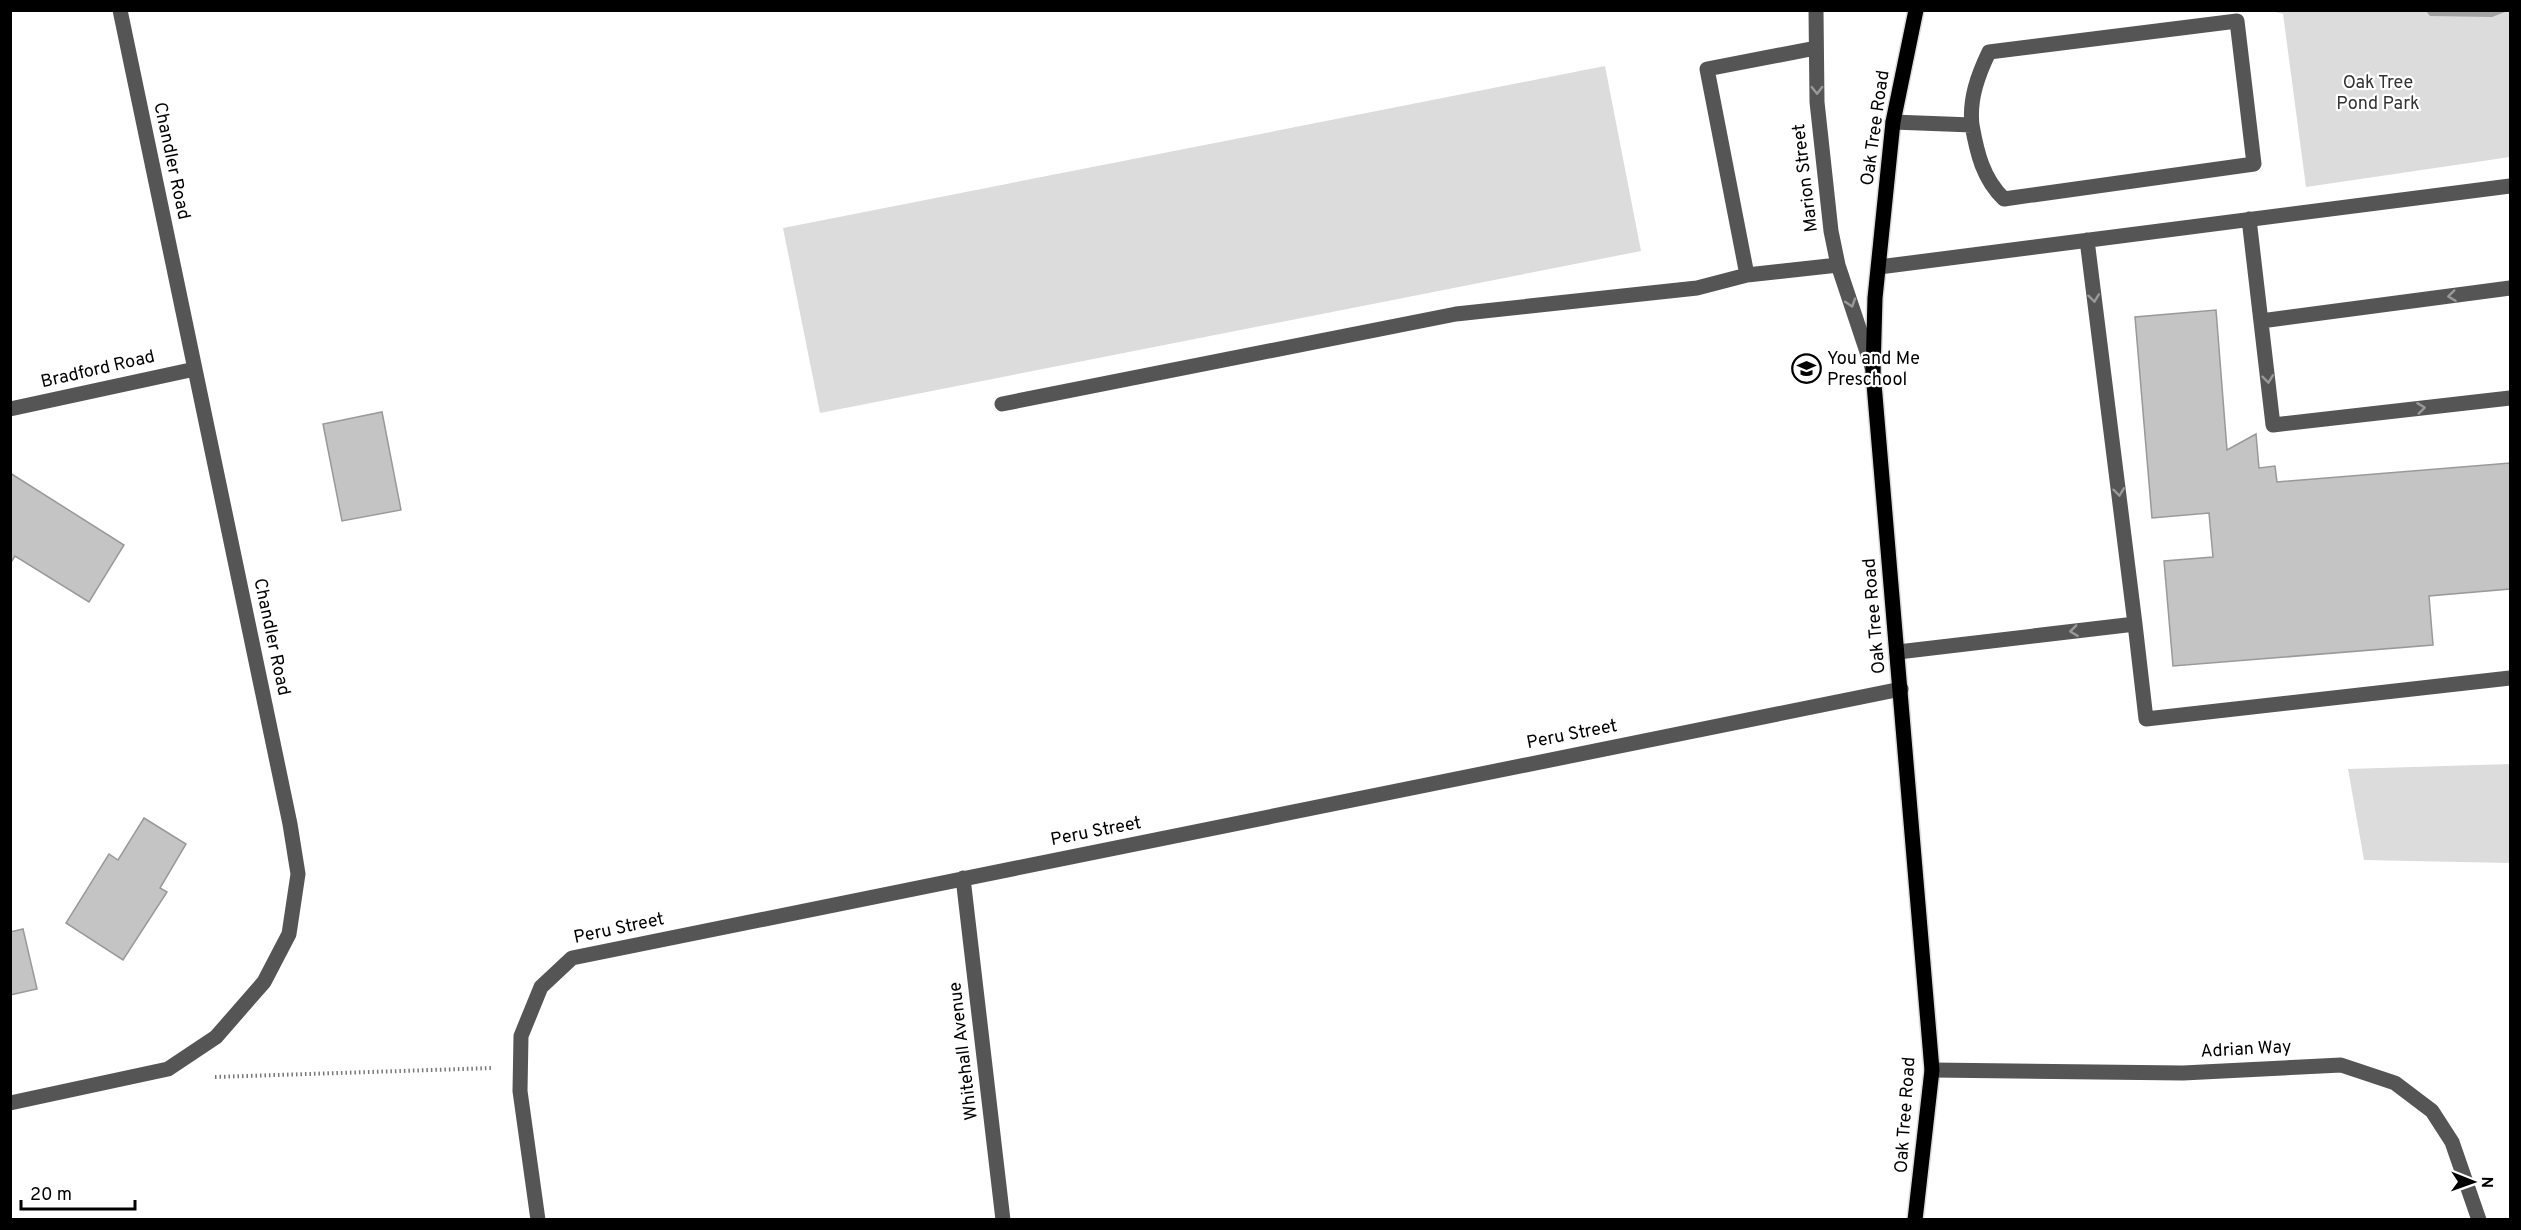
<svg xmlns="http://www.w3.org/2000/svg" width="2521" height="1230" font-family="Overpass,sans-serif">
<rect width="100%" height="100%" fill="#fff"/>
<path fill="#dcdcdc" d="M2272,11H2510V157L2306,187L2283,14Z
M1605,66L1641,251L820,413L783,228Z
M2510,764V863L2364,860L2348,769Z"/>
<path fill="#a3a3a3" d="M2510,10L2492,17L2430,16L2426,11Z"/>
<path fill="#c4c4c4" stroke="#999" stroke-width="1.5" d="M2216,310L2227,450L2256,434L2259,468L2275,466L2277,482L2510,463V589L2429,596L2433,645L2173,666L2164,561L2213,557L2209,513L2152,518L2135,317Z
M382,412L401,510L342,521L323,424Z
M10,473L124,545L89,602L15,556L10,564Z
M144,818L186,844L160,888L167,892L123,960L66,923L109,854L118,860Z
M23,929L37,989L10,995V932Z"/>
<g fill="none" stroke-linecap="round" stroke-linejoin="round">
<defs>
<path id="major" d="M1915,1220L1932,1070L1873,372L1875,298L1893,122L1916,10"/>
</defs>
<use href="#major" stroke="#dbdbdb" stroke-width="18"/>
<path stroke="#777" stroke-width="4" stroke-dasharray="1.5 3" stroke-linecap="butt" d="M215,1077L493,1068"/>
<path stroke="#555" stroke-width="15" d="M1816,10L1817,102L1831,231L1838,265L1873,370
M1816,48L1707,69L1747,275L1838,265
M1893,122L1972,125C1977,153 1983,179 2004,199L2254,164L2237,21L1989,52C1978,75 1969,99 1972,125
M2249,219L2273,425L2510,398
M1879,267L2510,186
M2261,321L2510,288
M1002,404L1456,314L1697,288L1747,275
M10,409L195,369
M2135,624L2146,719L2510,678
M1898,652L2135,624L2087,240
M963,878L1003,1220
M1932,1070L2183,1073L2341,1065L2395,1083L2432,1111L2452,1142L2479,1220
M10,1103L168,1069L216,1037L264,982L289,934L298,874L290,824L120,10
M538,1220L520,1091L521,1036L541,987L572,958L1901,689"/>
<use href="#major" stroke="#000" stroke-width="15"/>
</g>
<defs><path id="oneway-chevron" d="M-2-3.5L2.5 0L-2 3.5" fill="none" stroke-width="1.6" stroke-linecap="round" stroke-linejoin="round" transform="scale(1.5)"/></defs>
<g stroke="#999">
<use href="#oneway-chevron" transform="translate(1817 90) rotate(89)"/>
<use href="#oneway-chevron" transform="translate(2452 296) rotate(173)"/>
<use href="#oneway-chevron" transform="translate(2094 298) rotate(83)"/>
<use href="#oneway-chevron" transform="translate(1851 303) rotate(72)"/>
<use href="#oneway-chevron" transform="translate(2268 379) rotate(83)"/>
<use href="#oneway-chevron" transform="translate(2421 408) rotate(-7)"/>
<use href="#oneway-chevron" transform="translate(2119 492) rotate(83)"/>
<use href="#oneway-chevron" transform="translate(2074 631) rotate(173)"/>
</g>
<defs>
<symbol id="school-ring" viewBox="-11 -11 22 22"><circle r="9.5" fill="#fff" stroke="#000" stroke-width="1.5"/><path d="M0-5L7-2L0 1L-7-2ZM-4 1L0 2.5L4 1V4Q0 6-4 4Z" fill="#000"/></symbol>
</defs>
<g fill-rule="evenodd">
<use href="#school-ring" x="1790" y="352" width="33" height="33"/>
</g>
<g text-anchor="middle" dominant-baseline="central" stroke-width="4.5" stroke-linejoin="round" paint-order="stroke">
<g font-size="18" fill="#333" stroke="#fff">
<text x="2378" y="83">Oak Tree<tspan x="2378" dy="21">Pond Park</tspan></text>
</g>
<g font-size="18" fill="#000" stroke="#fff">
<text transform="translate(1876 128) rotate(-82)">Oak Tree Road</text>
<text transform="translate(171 161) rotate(78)">Chandler Road</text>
<text transform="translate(1806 178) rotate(-97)">Marion Street</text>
<text transform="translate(98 370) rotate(-13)">Bradford Road</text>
<text transform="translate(1875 616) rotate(-95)">Oak Tree Road</text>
<text transform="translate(271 637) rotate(78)">Chandler Road</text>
<text transform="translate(1572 735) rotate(-11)">Peru Street</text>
<text transform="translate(1096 832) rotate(-11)">Peru Street</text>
<text transform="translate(619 929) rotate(-12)">Peru Street</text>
<text transform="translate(2246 1050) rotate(-3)">Adrian Way</text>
<text transform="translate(964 1051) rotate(-97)">Whitehall Avenue</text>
<text transform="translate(1906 1115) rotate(-86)">Oak Tree Road</text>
</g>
<g font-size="18" fill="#000" stroke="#fff" text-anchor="start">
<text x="1827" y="359">You and Me<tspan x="1827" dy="21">Preschool</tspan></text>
</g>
</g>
<rect width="2521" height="1230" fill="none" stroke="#000000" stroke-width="24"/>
<g transform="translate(2473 1182) rotate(91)" stroke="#ffffff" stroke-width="4.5" paint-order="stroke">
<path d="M0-4.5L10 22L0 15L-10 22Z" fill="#000000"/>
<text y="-9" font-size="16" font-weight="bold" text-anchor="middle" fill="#000000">N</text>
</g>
<path d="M21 1200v9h114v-9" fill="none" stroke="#000000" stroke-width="3"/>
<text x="30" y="1200" font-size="18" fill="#000000" stroke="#ffffff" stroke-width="4.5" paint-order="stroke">20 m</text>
</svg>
